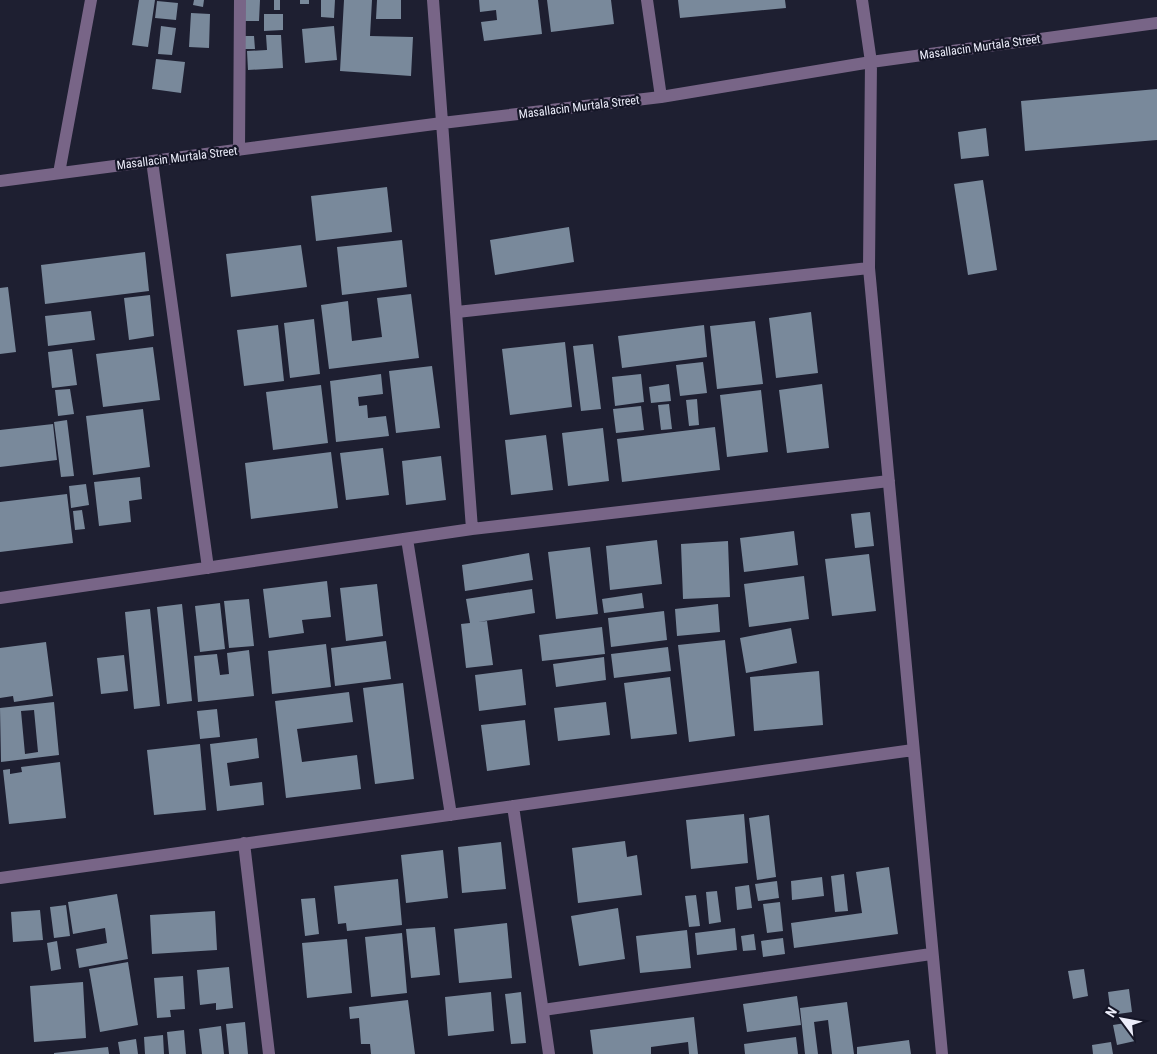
<svg xmlns="http://www.w3.org/2000/svg" width="1157" height="1054" font-family="'Roboto Condensed',sans-serif">
<rect width="100%" height="100%" fill="#1e1f31"/>
<path fill="#79899b" fill-rule="evenodd" d="M139,0H155L148,47L132,45Z
M194,0H204L203,7L193,5Z
M244,0H260L259,21H244Z
M274,0H280V10H274Z
M300,0H309V4H300Z
M321,0H335L334,18L321,17Z
M344,0H372L370,36L413,37L411,76L340,71Z
M377,0H401V19H376Z
M479,0H538L542,34L484,41L481,22L497,20L496,10L480,12Z
M547,0H611L614,24L551,32Z
M678,0H785L786,8L680,18Z
M157,1L178,3L176,20L155,18Z
M191,13L210,14L209,48L189,47Z
M264,14H283V30L264,31Z
M161,26L176,28L172,55L158,54Z
M334,26L337,60L305,63L302,29Z
M266,35H281L283,68L248,70L247,51L267,50Z
M244,36H254L255,49H244Z
M156,59L185,62L181,93L152,89Z
M1157,89V140L1025,151L1021,101Z
M986,128L989,156L961,159L958,132Z
M983,180L997,270L968,275L954,184Z
M387,187L392,232L316,241L311,196Z
M569,227L574,262L495,275L490,240Z
M402,240L407,287L342,295L337,247Z
M301,245L307,287L231,297L226,254Z
M145,252L149,291L45,304L41,265Z
M8,287L16,352L0,354V288Z
M411,294L419,358L329,369L321,305L348,301L352,341L382,337L377,298Z
M150,295L154,336L129,340L124,298Z
M91,311L95,340L48,346L45,316Z
M811,312L818,373L776,378L769,318Z
M314,319L320,374L290,378L284,323Z
M755,321L763,384L717,389L710,326Z
M278,325L284,381L244,386L237,330Z
M704,325L707,357L622,368L618,336Z
M565,342L572,407L510,415L502,349Z
M593,344L601,409L581,411L573,346Z
M153,347L160,400L103,407L96,354Z
M72,349L77,385L52,388L48,352Z
M703,362L707,393L680,396L676,365Z
M432,366L440,428L396,433L389,371Z
M381,374L383,394L358,397L359,406L367,405L368,418L386,416L389,436L336,442L330,381Z
M641,374L644,402L615,406L612,377Z
M669,384L671,401L651,403L649,387Z
M822,384L829,448L787,453L779,390Z
M321,385L328,443L273,450L266,392Z
M70,389L74,414L58,416L55,390Z
M761,390L768,452L727,457L720,395Z
M697,399L699,425L689,426L686,400Z
M669,404L672,429L661,430L658,405Z
M641,406L644,430L616,433L613,409Z
M143,409L150,467L93,475L86,416Z
M67,420L74,476L61,477L54,422Z
M53,424L57,460L0,467V430Z
M715,427L720,470L622,482L617,439Z
M603,428L609,481L568,486L562,433Z
M546,435L553,490L511,495L505,440Z
M383,448L389,495L346,500L340,453Z
M331,452L338,508L251,519L245,463Z
M441,456L446,500L406,505L402,461Z
M140,477L142,499L129,501L131,522L99,526L94,482Z
M86,484L89,505L71,508L69,486Z
M67,494L73,543L0,552V502Z
M82,510L85,529L75,530L73,511Z
M870,512L874,546L855,548L851,514Z
M794,531L798,565L744,572L740,538Z
M657,540L662,584L610,590L606,546Z
M728,541L730,597L683,599L681,544Z
M590,547L598,614L556,619L548,552Z
M529,553L533,580L465,591L462,565Z
M869,554L876,611L832,616L825,559Z
M804,576L809,619L749,627L744,584Z
M327,581L331,617L302,620L304,633L269,638L263,589Z
M377,584L383,636L346,641L340,588Z
M532,589L535,613L478,622L487,621L493,665L466,668L461,624L470,623L466,599Z
M642,593L644,608L604,613L602,599Z
M249,599L254,646L229,648L224,601Z
M220,603L225,649L200,652L195,606Z
M182,604L192,701L167,704L157,607Z
M718,604L720,632L677,636L675,609Z
M150,609L160,706L134,709L125,612Z
M664,611L667,640L611,647L608,618Z
M602,627L605,654L542,661L539,635Z
M791,628L797,663L746,673L740,638Z
M725,640L735,736L689,742L678,645Z
M386,641L391,679L335,686L331,648Z
M46,642L53,696L14,702L13,696L0,698V648Z
M326,644L331,687L272,694L268,651Z
M668,647L671,671L614,678L611,654Z
M249,650L254,696L198,702L194,656L217,654L220,675L229,674L227,653Z
M124,655L128,691L101,694L97,658Z
M604,657L606,680L556,687L553,664Z
M522,669L526,705L479,711L475,675Z
M819,671L823,725L754,731L750,677Z
M670,677L677,734L631,739L624,683Z
M403,683L414,779L375,784L363,688Z
M349,692L353,722L297,729L302,762L357,755L361,789L286,798L275,701Z
M54,702L59,755L1,762L0,708ZM34,710L38,752L25,754L21,711Z
M606,702L610,735L558,741L554,708Z
M217,709L220,737L200,739L197,711Z
M525,720L530,765L487,771L481,725Z
M257,738L259,758L227,763L230,786L262,782L264,805L217,811L210,744Z
M200,744L206,810L154,815L147,750Z
M60,762L66,818L9,824L3,770L10,769V774L22,772L21,767Z
M744,814L748,863L691,869L686,820Z
M769,815L776,877L757,880L749,818Z
M625,841L627,857L637,855L642,895L578,903L572,848Z
M501,842L506,889L462,893L458,847Z
M443,850L448,898L406,903L401,855Z
M889,867L898,934L794,948L791,923L862,913L856,872Z
M844,874L848,911L835,912L831,876Z
M822,877L824,896L792,900L791,881Z
M398,879L402,925L347,931L346,923L338,924L334,886Z
M777,881L779,898L758,901L755,884Z
M749,885L752,908L737,910L735,887Z
M717,891L721,922L709,924L706,892Z
M117,894L128,959L79,968L76,949L107,943L105,928L73,934L68,902Z
M696,895L700,926L689,927L685,896Z
M315,898L319,934L305,936L301,899Z
M780,902L783,931L767,933L763,904Z
M66,905L70,936L54,938L50,907Z
M618,908L625,959L579,966L571,916Z
M40,910L43,940L13,942L11,912Z
M215,911L217,950L152,954L150,915Z
M507,923L512,978L459,983L454,929Z
M435,927L440,975L411,978L406,929Z
M735,928L737,950L697,955L695,933Z
M687,930L691,968L640,973L636,936Z
M402,933L407,993L371,997L365,937Z
M754,934L756,950L743,951L741,936Z
M783,938L785,954L763,957L761,941Z
M347,939L352,993L307,998L302,943Z
M57,941L61,969L51,971L47,943Z
M128,962L138,1025L100,1032L89,969Z
M229,967L233,1008L216,1010V1003L200,1005L197,970Z
M1084,969L1088,996L1073,999L1068,971Z
M183,976L185,1009L170,1010L171,1017L157,1018L154,978Z
M83,982L86,1038L34,1042L30,986Z
M1129,989L1132,1012L1111,1015L1108,992Z
M491,992L494,1031L448,1036L445,997Z
M521,992L526,1043L511,1044L505,994Z
M797,996L801,1025L747,1032L743,1004Z
M408,1000L415,1054H371L370,1044H361L359,1018L350,1019L349,1007Z
M847,1002L854,1054H832L828,1020L814,1022L818,1054H805L800,1008Z
M694,1017L698,1054H689L688,1042L651,1047V1054H593L590,1030Z
M245,1022L248,1054H229L226,1024Z
M1132,1022L1135,1041L1117,1045L1113,1025Z
M221,1026L224,1054H202L199,1029Z
M184,1030L186,1054H169L167,1032Z
M163,1035L164,1054H145L144,1037Z
M796,1037L798,1054H745L744,1044Z
M136,1039L138,1054H120L118,1042Z
M909,1040L911,1054H857V1047Z
M1111,1042L1113,1054H1093L1092,1045Z
M108,1047L109,1054H54V1053Z"/>
<g fill="none" stroke-linecap="round" stroke-linejoin="round">
<path stroke="#786587" stroke-width="12" d="M433,0L472,529
M647,0L661,97
M862,0L871,62L869,268L942,1054
M239,150L240,0
M152,161L208,568
M59,173L91,0
M0,181L442,123L661,97L871,62L1157,23
M457,312L869,268
M407,539L451,815
M0,598L472,529L889,481
M513,806L549,1054
M244,843L269,1054
M0,878L913,750
M543,1010L931,954"/>
</g>
<g text-anchor="middle" dominant-baseline="central" stroke-width="4.5" stroke-linejoin="round" paint-order="stroke">
<g font-size="12" fill="#ebecf9" stroke="#151627">
<text transform="translate(980 47) rotate(-8)">Masallacin Murtala Street</text>
<text transform="translate(579 107) rotate(-7)">Masallacin Murtala Street</text>
<text transform="translate(177 158) rotate(-7)">Masallacin Murtala Street</text>
</g>
</g>
<g transform="translate(1122 1019) rotate(302)" stroke="#151627" stroke-width="4" paint-order="stroke">
<path d="M0-4L9 19L0 12L-9 19Z" fill="#ebecf9"/>
<text y="-8" font-size="14" font-weight="bold" text-anchor="middle" fill="#ebecf9">N</text>
</g>
</svg>
